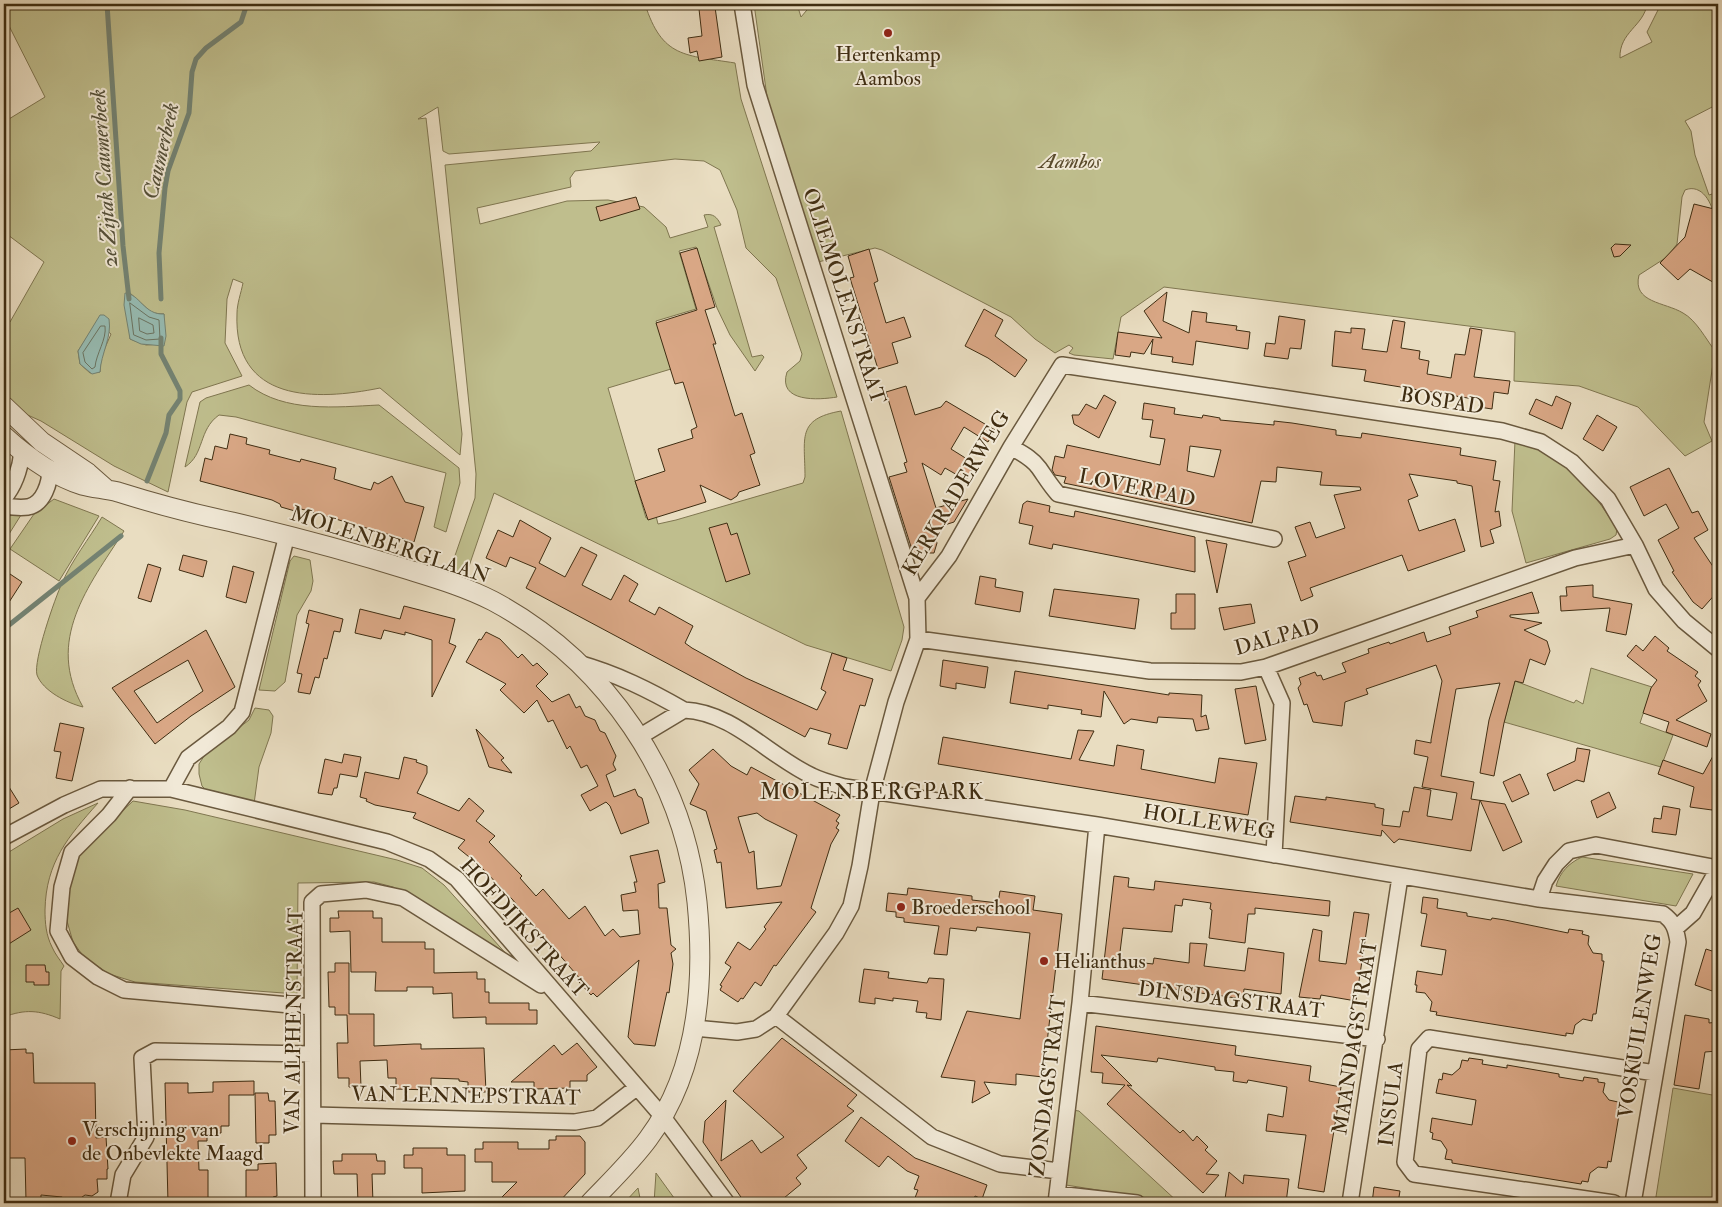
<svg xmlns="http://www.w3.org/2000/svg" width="1722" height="1207" font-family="'IM FELL Double Pica',serif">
<rect width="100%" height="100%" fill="#e9ddc1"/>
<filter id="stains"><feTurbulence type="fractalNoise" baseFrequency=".004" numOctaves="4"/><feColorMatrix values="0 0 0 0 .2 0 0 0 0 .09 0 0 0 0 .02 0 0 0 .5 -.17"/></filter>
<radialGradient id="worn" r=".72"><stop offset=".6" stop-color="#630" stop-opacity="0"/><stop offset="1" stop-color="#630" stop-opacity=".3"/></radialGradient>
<path fill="#bfbe8d" stroke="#7f7650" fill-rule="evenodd" d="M4,4H645C662,58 685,55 735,63L741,99L837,397C819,400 777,403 787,372L800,361L802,354L776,278L746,248L737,210L720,170L704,161L675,159L575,171L570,178L571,187L477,208L480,224L567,201L608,200L644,207L666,227L670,238L708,227L704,215C713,213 717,217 721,225L714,227L752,357L762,355L764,357L755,371L730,335L717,308L696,247L679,251L696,309L656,321L671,369L608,388L646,518L656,516L658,524L676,520L803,483L805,477C805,438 796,419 841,411L904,627L902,640L891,671L806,645L494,493L466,575L450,570L475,498L476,474L445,165L591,151L600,142L449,154L443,151L438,107L418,119L426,118L462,434L460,455L380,388C316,401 233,403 237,313C237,304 241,293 243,283L233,279L227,299L225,343L242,376L192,392L187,402L168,492L114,466L41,421L12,408L4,400V325L10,322L44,262L4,232V122L45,97L4,16ZM130,293L152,313L164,314L161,344L146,345L130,339ZM97,322L111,334L101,357L100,372L90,373L80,364L78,351Z
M754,4H797L801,17L812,4H1647C1644,26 1619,32 1620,58L1652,42L1647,32L1661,4H1718V104L1685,121L1691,131L1695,155L1709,195L1718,192V221L1714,218C1713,204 1702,183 1685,190L1682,197L1677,244L1667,257L1639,275C1632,303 1665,302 1683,313C1696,320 1706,339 1715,351L1704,422L1712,441L1685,456L1638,407L1579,386L1514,381L1515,332L1164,287L1121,317L1113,359L1074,355L1069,353L1073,348L1069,345L1055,353L1035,339L1011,317L882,250L875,248L818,262L770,118Z
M249,385C285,413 336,407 379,405L459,468L460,483L446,532L434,527L446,473L236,417L219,415C198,430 205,454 185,467L200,402L206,398Z
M1515,440C1564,456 1590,486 1617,529L1616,535L1610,539L1526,563L1512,511Z
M54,499L99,516L59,581L10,549L34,514Z
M21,515L4,542V516Z
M102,517L124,531C88,587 45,640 83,707C67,703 43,691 37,675C33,661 55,598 62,583C72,560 89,539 102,517Z
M294,556L310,560L313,581L311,591L297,615L285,682L275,691L259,690L290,561Z
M1591,668L1652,687L1640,723L1673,735L1661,767L1504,722L1515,681L1574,703L1576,700L1583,704Z
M255,708L269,710L273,716L271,733L259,767L254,804L209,793L202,786L199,774V764L206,753L249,720Z
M133,801L185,810L397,860L422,868L444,885L519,968L393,887L374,882L298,883L297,994L135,982L109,974L84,957L73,942L67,921V892L73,865L92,840Z
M98,803C68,837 46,862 45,910C45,923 46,935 52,947C55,954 60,960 64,966L61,971L60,1019C39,1010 25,1009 4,1017V855L63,819Z
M1582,857L1693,874L1676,906L1556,886C1560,872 1569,863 1582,857Z
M1673,1088L1718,1096V1203H1655Z
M1072,1110L1079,1111L1179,1203L1066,1185Z
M656,1173L677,1202L678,1203H654Z
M638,1188L641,1203H624Z"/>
<path fill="#97bcb3" stroke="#748373" d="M125,293C140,294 144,315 164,314L166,336L164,346L141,344L130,339L124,305Z
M100,315H104L109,319C112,338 101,353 100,372L92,374L80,364L78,351Z"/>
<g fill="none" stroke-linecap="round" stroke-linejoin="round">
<path stroke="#6b7462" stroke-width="1" d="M130,303L149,317L159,320L160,339L146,340L134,335Z
M139,318L153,325L154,333L147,334L140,331Z
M101,326H105C107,339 96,354 95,367L92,369L85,362L83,353Z"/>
<path stroke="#748373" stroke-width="5" d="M107,4L123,246L129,299
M161,299L159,253L165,188L168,171L189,113L192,72L196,59L206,48L241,22L247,4
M147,481L166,433L169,415L180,399V391L161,354V338
M4,629L121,536"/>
</g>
<path fill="#d9a785" stroke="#3f2d12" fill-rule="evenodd" d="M715,7L722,57L699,61L697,51L690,53L688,38L702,36L699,9Z
M636,197L640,209L600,221L596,207Z
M1694,204L1718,210V285L1690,269L1678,280L1660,263L1685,237Z
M1615,244L1631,245L1620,256L1614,257L1611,248Z
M697,248L715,307L705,310L716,344H713L735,416L742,413L755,453L750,455L760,485L739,492L737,496L731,500L700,485L706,502L648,520L635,481L665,471L658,449L693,438L691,430L697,427L683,382L675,384L656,323L697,310L680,253Z
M869,249L878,281L874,283L886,323L904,317L911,337L892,343L898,363L878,369L850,278L854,277L848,256Z
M1167,292L1163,321L1189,333L1192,311L1207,313L1206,322L1237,326L1236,330L1250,332L1248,349L1196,341L1193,365L1172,362L1173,357L1151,354L1153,339L1144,354L1131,352L1130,357L1115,355L1118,332L1162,338L1144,311Z
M984,309L1003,320L995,336L1027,360L1015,377L988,358L965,346Z
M1279,316L1305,320L1301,349L1290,348L1288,359L1264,356L1266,343L1275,344Z
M1393,320L1405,322L1401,348L1420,351L1419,359L1429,361L1427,374L1451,378L1455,354L1465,355L1470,328L1482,330L1474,377L1510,381L1508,394L1494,392L1492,409L1479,407L1480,400L1364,381L1366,370L1332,366L1335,331L1351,333V328L1365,329L1362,349L1387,352Z
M906,386L915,415L941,407L946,401L995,430L988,442L964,427L951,449L975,464L966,480L945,468L941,475L922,463L936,508L968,499L954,522L932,529L937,543L934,553H913L889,477L907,472L904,463L907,462L886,392Z
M1104,395L1116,402L1099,438L1074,424L1072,415H1079L1086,404L1096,409Z
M1556,396L1571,403L1562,429L1529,414L1536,399L1552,406Z
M1144,403L1175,408L1174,414L1202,418L1203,415L1220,418V420L1274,425V421L1292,423L1336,430V435L1361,438L1362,433L1461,448L1460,455L1496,461L1493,480L1500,481L1495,512L1499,511L1501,526L1490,530L1494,543L1481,547L1472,486L1457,483V481L1409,474L1418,496L1408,500L1419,531L1455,519L1465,551L1408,571L1402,555L1310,588L1313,596L1301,601L1288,562L1306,556L1295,527L1310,522L1316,538L1345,528L1334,495L1361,490L1360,487L1320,485L1322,472L1277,467L1276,482L1261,481L1252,523L1064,483L1066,477L1055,475L1052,470L1055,456L1064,458L1067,445L1160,465L1165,439L1150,437L1153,420L1142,419ZM1190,446L1221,450L1214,477L1187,471Z
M1597,415L1617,427L1603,451L1583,439Z
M230,434L247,438L246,444L270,450L269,454L300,462L301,459L336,468L334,479L363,488L371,490L374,482L378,484L392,476L405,502L424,507L414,542L305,510L297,508L295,511L281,507L280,504L272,500L200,481L205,458L212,460L215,446L227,449Z
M1669,468L1692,513L1698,511L1708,530L1694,538L1718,574V591L1702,609L1693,602L1672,572L1674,571L1658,540L1679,528L1666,504L1644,516L1630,487Z
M1027,501L1050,506L1049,512L1074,517L1075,511L1195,537V572L1053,544L1052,549L1029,544L1033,526L1019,523L1023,504Z
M520,520L551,538L539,563L565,577L581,547L597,555L582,585L611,600L624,575L638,584L629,601L655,615L659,607L693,626L685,643L692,648L746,678L817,710L826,692L821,689L832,653L847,658L843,670L873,679L865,706L860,705L847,749L828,744L831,734L810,728L805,737L526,588L536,568L510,557L506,567L486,558L498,530L513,537Z
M727,523L731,535L737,533L750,574L726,582L709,528Z
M1206,540L1227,544L1217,593Z
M183,555L207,561L203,577L179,570Z
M148,564L161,568L151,602L138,598Z
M233,566L254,572L246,603L226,597Z
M4,570L22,582L4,610Z
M980,576L996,579L995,587L1023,592L1020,612L975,604Z
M1593,585V597L1632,604L1626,635L1606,631L1610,608L1561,611L1560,596H1567L1566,587Z
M1054,589L1139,599L1135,629L1049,616Z
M1532,592L1539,613L1510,615V617L1542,623L1524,630L1547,641L1550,651L1545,665L1530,659L1523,683L1515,681L1504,723L1494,776L1480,773L1489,720L1500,683L1456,689L1441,776L1474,782L1471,799L1505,804L1522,842L1503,851L1480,800L1471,851L1399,839L1394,843L1382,830L1381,836L1290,822L1295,796L1326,800V797L1375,804V807L1384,809L1382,825L1400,827L1403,811L1409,812L1414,787L1431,790L1427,816L1452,820L1457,793L1422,787L1428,757L1414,754L1416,740L1431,743V740L1442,681L1436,665L1366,689L1368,694L1345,702L1342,726L1313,722L1307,704L1304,705L1298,688L1301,684L1299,678L1315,672L1317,676L1321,675L1323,680L1346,672L1342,663L1369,653L1368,649L1389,642L1390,644L1424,632L1427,642L1451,634L1449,627L1478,617L1476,611Z
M1176,594H1195V629H1171V613H1176Z
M1251,604L1255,623L1224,630L1219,608Z
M404,606L455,619L449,643L456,646L432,697V640L405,632V635L384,630L381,639L355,633L360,609L400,619Z
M309,610L343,619L340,632L334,631L327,659L324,658L319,678L315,677L310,694L298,692L302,674L297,673L309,624L306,623Z
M206,630L235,687L191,716L155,744L112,688ZM188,660L203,691L157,723L134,691Z
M486,632L500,639L518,658L522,654L533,666L537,663L548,674L536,686L552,702L569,694L576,708L580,706L585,716L595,720L600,731L605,733L616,756L613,764L616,770L606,775L614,797L635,789L638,796L642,798L649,823L621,834L610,806L606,802L590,811L581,795L598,786L587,765L581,768L570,746L567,749L553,720L548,722L537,700L524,713L500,690L506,684L466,662L479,639L481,640Z
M1655,636L1669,648L1667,651L1698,672L1695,676L1701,681L1698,685L1707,701L1676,720L1711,734L1707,747L1666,732L1669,722L1643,713L1651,688L1657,680L1627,656L1636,645L1643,651Z
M943,660L988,667L985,688L956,683V689L940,686Z
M1015,671L1169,695V693L1202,695L1201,717L1206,715L1209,729L1196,731L1193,719L1158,717L1157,723L1131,719L1124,724L1104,691L1101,717L1081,714L1082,710L1048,705V709L1010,703Z
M1256,686L1266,740L1245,744L1235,689Z
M60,723L84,728L72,781L56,778L61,752L54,751Z
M476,729L504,758L501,760L512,773L489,767Z
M1078,730L1094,731L1079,760L1114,766L1117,745L1144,750L1141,769L1215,783L1219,758L1257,763L1248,815L938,764L943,737L1071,759Z
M1718,747V793L1712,810L1690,807L1694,787L1658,774L1663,760L1703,774Z
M1577,748L1590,750L1584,782L1577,780L1554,791L1547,774L1575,761Z
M713,749L731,766L747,775L751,767L840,815L836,821L839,823L836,828L839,830L831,844L811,908L816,912L776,966L774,965L761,986L755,982L743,999L741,998L738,1002L720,990L722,986L720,985L731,967L725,963L738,942L750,950L766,929L764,927L782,902L726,908L721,862L717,863L714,850L717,849L706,811L690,804L699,784L689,770ZM757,813L765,819L797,835L781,886L757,889L754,851L749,853L738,817Z
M344,754L361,757L357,777L340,774L337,788H334L332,795L318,793L325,759L342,763Z
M404,757L417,760L416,762L427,766V773L417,793L459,811L469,798L484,811L476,821L495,836L489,842L522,876L520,878L536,896L543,889L569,919L585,906L605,936L613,929L620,937L640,934L638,910L623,911L621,895L636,892L634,882H637L630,856L658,850L665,882L658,884L659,908H667L671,945L676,949L671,953L673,964L669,993L667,992L655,1046L634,1044L628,1037L639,960L597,997L593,993L591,995L579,982L581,980L545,938H538L539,932L512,899L479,865L458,848L465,840L413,818L416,813L375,805L366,801L367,799L360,797L365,772L399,779Z
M1520,774L1529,794L1512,802L1503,782Z
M4,779L19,803L4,812Z
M1609,792L1616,808L1597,818L1591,801Z
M1663,806L1680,809L1676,835L1652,832L1654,818L1661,819Z
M1114,876L1129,878L1128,887L1154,890L1155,881L1330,901L1329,916L1255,908V914H1248L1245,943L1209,938L1212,910L1210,909L1211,903L1183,899L1182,906L1175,905L1172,932L1123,928L1119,960L1153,964L1154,958L1189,963L1190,943L1207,944L1204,966L1245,971L1248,948L1284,953L1281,994L1244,989L1243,999L1102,979Z
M908,888L972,896V900L998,903L1000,891L1035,896L1033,910L1062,914L1043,1077L1016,1074V1085L984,1082L990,1093L972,1103L975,1081L941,1077L967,1011L1020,1019L1030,933L977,927L976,931L950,928L947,955L934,954L939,926L904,922V918L896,917V912L886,911L888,893L907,895Z
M1423,897L1438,899L1437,908L1467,913V916L1491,920L1492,918L1505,920L1568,933L1569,929L1583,931L1582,934L1589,936L1588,944L1593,953L1602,954V961H1604L1596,1014H1593L1592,1021L1583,1019L1575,1025L1573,1034L1566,1033V1036L1436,1015L1437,1012L1430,1011L1432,1002L1425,993L1416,992L1417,985H1415L1417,971L1442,975L1446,950L1421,946L1427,914L1421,913Z
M18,908L31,930L4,947V916Z
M338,911H373V918H382V942H425V949H434V973L477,972V979H485V992H489V1003H529V1010H537V1024H486V1017L453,1018L452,993L433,994V987H407V991H375L376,972H351L350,931L330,932V918H339Z
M1354,912L1369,914L1356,1001L1321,995L1320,999L1299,997L1313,929L1322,931L1319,961L1346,964Z
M1706,949L1718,953V993L1695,985Z
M335,963H349V1014H374V1046L414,1044H421V1049L484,1048L486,1092H468V1082L459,1081V1079L431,1078V1090L396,1089V1078H388L387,1060L360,1061L361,1087H349V1078H338L337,1043H348L347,1015H335V1007H329L328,972H335Z
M26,965H45L46,972H49V985H34V982H26Z
M864,969L889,972L888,978L927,983L929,978L944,979L941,1020L926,1018L927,1013L916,1012L918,1001L893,998V1001L875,998V1004L859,1002Z
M1685,1015L1709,1019V1023L1718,1022V1051L1705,1052L1699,1089L1674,1085Z
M1096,1026L1236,1046L1235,1055L1311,1066L1309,1081L1341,1087L1324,1192L1298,1188L1306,1135L1266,1131L1268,1114L1283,1117L1287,1087L1248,1080L1247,1083L1233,1081L1234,1072L1215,1070V1067L1158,1058L1157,1062L1101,1055L1132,1086L1127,1085L1180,1133L1183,1130L1193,1141L1197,1136L1208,1147L1205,1150L1217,1161L1206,1174L1219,1175L1203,1193L1107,1104L1125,1085L1102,1083L1103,1073L1091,1072Z
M782,1038L857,1095L847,1106L854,1111L797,1155L807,1168L796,1178L801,1184L784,1198L788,1203H745L703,1142L705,1121L726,1100L721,1161L752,1140L761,1153L784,1137L733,1091Z
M577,1043L597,1067L587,1075V1081H570V1088L534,1089V1082H511L554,1045L562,1055Z
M26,1049V1053H33L34,1083H95L96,1138L106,1137L108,1169H107V1179H97L98,1192L92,1196L85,1195L75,1202H68L62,1197L41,1195V1200L26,1201L25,1158H4V1110H7L4,1050Z
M1469,1058L1483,1060L1482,1064L1507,1068V1065L1559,1074V1077L1583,1081L1584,1077L1598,1079V1082L1605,1083L1603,1092L1609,1100L1618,1102L1617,1109H1620L1611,1162L1608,1161L1607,1168L1598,1167L1590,1173L1588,1182L1582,1181L1581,1184L1452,1163V1160L1445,1159L1447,1150L1441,1141L1432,1139L1433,1133L1430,1132L1432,1118L1472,1125L1476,1100L1436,1093L1439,1079L1442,1080L1443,1073L1452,1075L1460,1068L1462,1060L1468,1061Z
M254,1081V1095H229V1126H221V1133H207V1141H198L199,1170H208V1203H168L165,1083H188V1093L213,1092V1082Z
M255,1093H268L269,1101H275L276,1135H269V1143H256Z
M861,1117L915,1158L987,1185L982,1199L975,1196L972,1203H913L918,1190L914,1189L919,1176L907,1171L888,1156L879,1167L845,1141Z
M556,1136H580L585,1142V1174L558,1203H496L517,1182H492V1162H475V1149H483V1142H518V1149H549V1140H556Z
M413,1148H447V1155H465V1191L422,1193V1168H404V1155H413Z
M342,1154H376L377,1161H385V1174H372L373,1203H358L357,1174H334L333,1161H342Z
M276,1163L277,1196L273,1197V1203H246V1170H258V1164Z
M1229,1172L1243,1184L1244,1175L1289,1179L1286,1203H1260L1225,1199Z
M1374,1187L1400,1191L1398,1203H1372Z"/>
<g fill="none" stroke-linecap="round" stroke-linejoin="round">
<defs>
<path id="minor" d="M742,4L755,85L917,598
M1011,447C1021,453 1032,458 1039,468C1046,478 1050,485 1058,494L1274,539
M4,498C15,485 20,469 22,452
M4,506C11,507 20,508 28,507C44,504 50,482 50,469
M918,639L1150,671L1241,672L1266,667L1575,558L1635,545
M578,663C617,674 649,690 684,710
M1266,667L1282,703L1274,855
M639,737L684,710C733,712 769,756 812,776C822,781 834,784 845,787L1097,825L1539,899L1663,914C1674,922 1676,929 1678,942L1633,1203
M130,788L109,815L72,852L62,887L58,931L72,957L98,977L124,990L312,1007
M171,789L188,758L229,727L242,712L287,535
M4,837L64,805L101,789H171L387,842L429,859L457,879L663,1117L727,1203
M1539,899L1545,881L1556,864L1569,851L1596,845L1718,868
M1676,928L1693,913L1718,869
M1080,1003L1377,1039
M776,1016L932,1137L1000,1164L1059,1171
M694,1028L737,1032L756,1029L776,1016L836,933L851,906L860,866L872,792L896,702L918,639L917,598L949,556L1011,447L1062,365L1502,431L1541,442L1572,462L1608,499L1635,545L1656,589L1684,621L1718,649
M314,1115L575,1122L597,1118L636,1088
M1057,1194L1137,1203
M118,1203L123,1175L146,1137L142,1058L155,1051L312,1054
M313,1203L312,902L321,894L366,890L403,898L541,985
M1056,1203L1080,1003L1097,825
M1350,1203L1400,877
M1614,1203L1414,1174L1405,1162L1419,1049L1429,1038L1655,1073"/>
<path id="tertiary" d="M4,406L42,442L88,473L105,488
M4,436C25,455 54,476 82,485C94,488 106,489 118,492C156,504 194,514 232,522C291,536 348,551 406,569C435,578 466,587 493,601C605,661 684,776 697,902C705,983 698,1072 648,1139C631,1162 610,1182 590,1203"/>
</defs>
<use href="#minor" stroke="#6a593e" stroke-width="18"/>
<use href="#tertiary" stroke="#6a593e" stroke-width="21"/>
<use href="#minor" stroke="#f1e9d7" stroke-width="15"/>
<use href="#tertiary" stroke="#f1e9d7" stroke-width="19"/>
</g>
<g fill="#8f2418" stroke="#f1e9d7" stroke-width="2">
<circle cx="888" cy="33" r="5"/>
<circle cx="901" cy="907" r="5"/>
<circle cx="1044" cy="961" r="5"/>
<circle cx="72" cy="1141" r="5"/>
</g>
<g text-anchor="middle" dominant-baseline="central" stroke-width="4" stroke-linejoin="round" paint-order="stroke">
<g font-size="21" fill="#3f2d12" stroke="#f1e9d7" text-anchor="start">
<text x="888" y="54" text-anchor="middle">Hertenkamp<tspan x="888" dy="24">Aambos</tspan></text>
<text x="911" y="907">Broederschool</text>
<text x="1054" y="961">Helianthus</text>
<text x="82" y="1129">Verschijning van<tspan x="82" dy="24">de Onbevlekte Maagd</tspan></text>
</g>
<g font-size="21" font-style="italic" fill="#594a2b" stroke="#f1e9d7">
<text x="1070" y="161">Aambos</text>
</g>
<g font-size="21" fill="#3f2d12" stroke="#f1e9d7">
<text transform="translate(844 296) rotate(72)">OLIEMOLENSTRAAT</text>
<text transform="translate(1442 401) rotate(9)">BOSPAD</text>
<text transform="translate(1137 488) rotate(12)">LOVERPAD</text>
<text transform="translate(956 493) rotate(-59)">KERKRADERWEG</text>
<text transform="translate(390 545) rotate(18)">MOLENBERGLAAN</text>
<text transform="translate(1277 637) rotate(-16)">DALPAD</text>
<text transform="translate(1209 822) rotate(9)">HOLLEWEG</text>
<text transform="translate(524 928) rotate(48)">HOFDIJKSTRAAT</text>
<text transform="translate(1231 1000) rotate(7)">DINSDAGSTRAAT</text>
<text transform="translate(294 1021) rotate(-89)">VAN ALPHENSTRAAT</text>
<text transform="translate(1640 1026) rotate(-81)">VOSKUILENWEG</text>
<text transform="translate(1355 1037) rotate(-81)">MAANDAGSTRAAT</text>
<text transform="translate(1048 1086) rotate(-83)">ZONDAGSTRAAT</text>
<text transform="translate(466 1096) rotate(1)">VAN LENNEPSTRAAT</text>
<text transform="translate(1391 1104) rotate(-83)">INSULA</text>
</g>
<g font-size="22" font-style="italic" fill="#55513a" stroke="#f1e9d7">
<text transform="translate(161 151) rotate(-77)">Caumerbeek</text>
<text transform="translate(104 178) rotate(-94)">2e Zijtak Caumerbeek</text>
</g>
<g font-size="22" letter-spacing="1" fill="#3f2d12" stroke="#f1e9d7">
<text x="872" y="792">MOLENBERGPARK</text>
</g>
</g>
<rect width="1722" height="1207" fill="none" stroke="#e9ddc1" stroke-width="20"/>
<rect x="5" y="5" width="1712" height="1197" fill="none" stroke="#3f2d12" stroke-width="2.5"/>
<rect x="10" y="10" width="1702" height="1187" fill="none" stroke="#3f2d12"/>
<rect width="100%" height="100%" filter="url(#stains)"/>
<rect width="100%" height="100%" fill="url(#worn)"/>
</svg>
